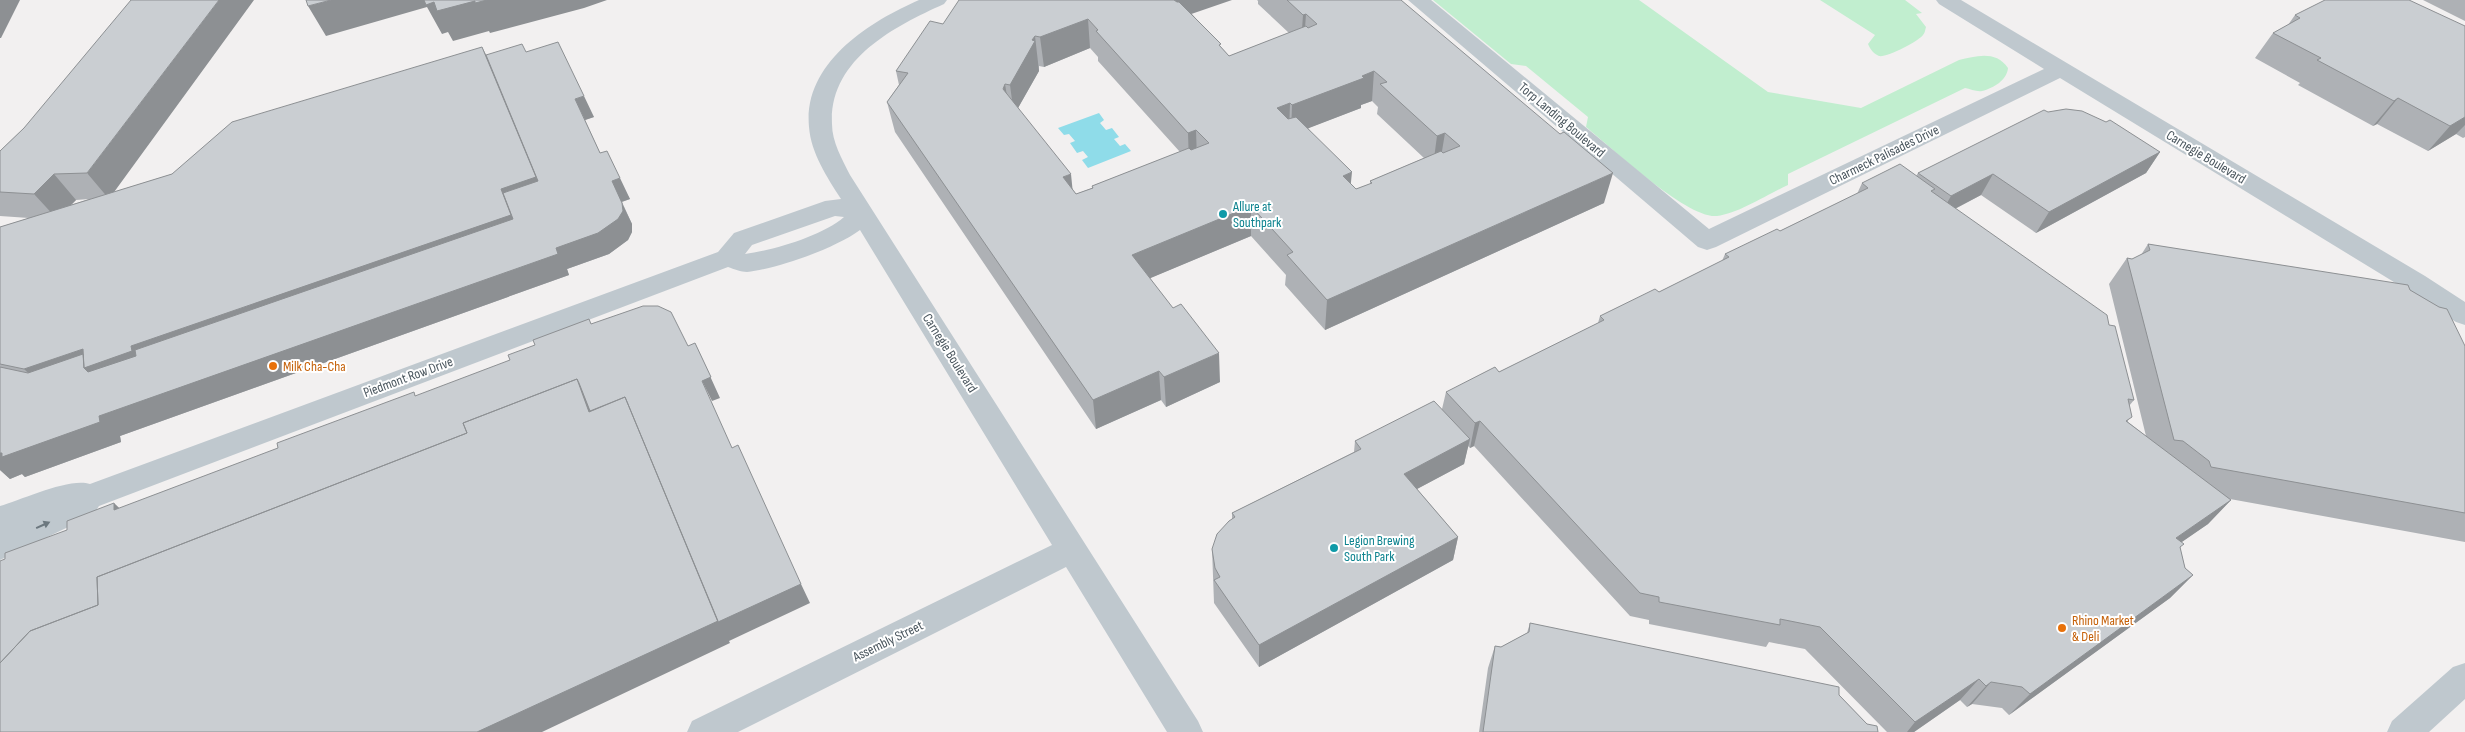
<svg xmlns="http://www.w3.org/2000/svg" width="2465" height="732" font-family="'Sofia Sans Condensed',sans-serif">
<rect width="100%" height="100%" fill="#f2f0f0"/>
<path fill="#c1eecf" d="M1433,0H1639L1768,92L1861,108L1959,60C1976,56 1996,50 2008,68C2007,80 1994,88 1982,91C1977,92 1970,89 1965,88L1788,174V185C1768,194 1738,214 1717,216C1687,219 1612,148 1586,127L1588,117L1526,66L1511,64Z
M1820,0H1905L1922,13L1916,14L1926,27C1925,30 1925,33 1923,35C1919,41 1886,58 1879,56C1874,54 1870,49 1868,44L1875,35Z"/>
<path fill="#8fdce9" d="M1099,113L1104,120L1100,123L1106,130L1112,128L1119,137L1114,139L1120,146L1125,144L1131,151L1088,168L1082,160L1088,157L1083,151L1077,153L1070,143L1075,141L1069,134L1064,135L1058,128Z"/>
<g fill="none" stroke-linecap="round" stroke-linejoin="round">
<path fill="#bfc8ce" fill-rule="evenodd" d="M919,0H947L944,4C893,27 829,60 832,124C832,142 842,159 850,175L1198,721L1203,732H1167L1066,567L738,732H687L692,721L1052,545L860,230C836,248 777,269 747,272C741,272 734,269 728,267L99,506L93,515L0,560V532L6,530L0,532V506C21,500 70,477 90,484L718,252L734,233L825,201L841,199C827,177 811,153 809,127C803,63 869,22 919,0ZM835,216L844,217C822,236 774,250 745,254L752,245Z
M1408,0H1431L1709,229L2044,69L1939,4L1936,0H1961L2425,276L2465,302V325L2456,322L2407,290L2060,78L1716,247L1707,250L1698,247Z
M2465,663V699L2429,732H2387L2392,721L2453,667Z"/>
</g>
<path fill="#aeb1b5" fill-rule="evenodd" d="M1257,0H1401L1604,203L1325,330L1285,285L1286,275L1251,236L1150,278L1220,382L1166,407L1161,400L1096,429L895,132L887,102L899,85L896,71L943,24L1192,14L1229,56L1289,33L1258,4V1ZM1090,48L1098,57V61L1180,152L1092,186V188L1076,194L1018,108L1039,71V66L1044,67ZM1372,101L1378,107L1377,114L1424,158L1370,181V184L1356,189L1351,185L1308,128L1361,108V105Z
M2423,0H2465V21Z
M2295,15L2465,26V137L2463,138L2456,134L2428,151L2377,124L2373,126L2298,85L2300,83L2255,58L2273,33L2288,25Z
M526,52L594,117L585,120L600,153L630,199L622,202L632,224V232L628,240L609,254L567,269L569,275L120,436L121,442L25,477L22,474L10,479L0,470V227L29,218L0,216V151L24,128L114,192L172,174L486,56ZM89,199L71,205L76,200Z
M2048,112L2160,152L2146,173L2036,233L1981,195L1955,209L2109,325L2134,400L2129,406L2128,422L2146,436L2109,284L2127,258L2132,259L2141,255L2148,244L2410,290L2465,346V542L2230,499L2231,500L2208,524L2181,542L2180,548L2185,568L2193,575L2170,598L2009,715L2002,708L1972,704L1967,707L1960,700L1914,732H1887L1805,649L1769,642L1766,647L1649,624V620L1630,616L1474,446L1470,448L1468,446L1464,464L1417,489L1458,537L1453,560L1259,667L1214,603L1212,549L1232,519V513L1354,452L1355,441L1442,409L1446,392L1499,372L1598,323L1600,316L1659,292L1722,261L1725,254L1780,231L1857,194L1862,183L1916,176L1918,173Z
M1530,623L1839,695L1867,724L1878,732H1479L1488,668L1495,646L1501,647L1527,633Z"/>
<path fill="#8d9093" d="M0,0H20L1,38H0Z
M219,0H254L109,199L87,173Z
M331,0H445L475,1L487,0H607L584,8L490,33L489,31L453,41L448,32L442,34L427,7L326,36L308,6Z
M1167,0H1232L1168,22Z
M1306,14L1304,43L1301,44L1303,15Z
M1088,19L1090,48L1044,67L1040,37Z
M1035,36L1039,71L1014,115L1010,85L1032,40Z
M482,47L495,72L549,202L525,240L50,394L24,369L83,349L131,346L501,189Z
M1374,71L1372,101L1361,105V108L1291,135L1292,105Z
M1005,84L1010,114L1003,89Z
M584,96L594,117L585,120L575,99Z
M2398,98L2377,124L2373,126L2394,101Z
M1290,103L1289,134L1277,108Z
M2465,117V125L2456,134L2428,151L2450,126Z
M1196,130L1197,160L1189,163L1188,133Z
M1445,133L1440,163L1433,166L1437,136Z
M2160,152L2146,173L2036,233L2049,212Z
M1352,172L1349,202L1343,176Z
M1613,173L1604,203L1325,330L1327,300Z
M54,174L76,200L57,219L34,194Z
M1071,174L1074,204L1063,177Z
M1993,174L1981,195L1939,217L1951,196Z
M620,178L630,199L621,202L612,181Z
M622,203L632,224V232L628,240L609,254L567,269L569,275L120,436L121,442L25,477L22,474L10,479L0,470V453L99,416L556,248Z
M1251,206V236L1134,285L1132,255Z
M695,343L720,398L712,401L702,381Z
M1219,353L1220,382L1166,407L1164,377Z
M1159,371L1161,400L1096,429L1093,400Z
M578,383L801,584L810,603L729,641L730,643L542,732H477Z
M1480,421L1474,446L1470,448L1475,423Z
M1470,439L1464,464L1400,498L1404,474Z
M2231,500L2208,524L2153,562L2176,538Z
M114,503L135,523L114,510Z
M1458,537L1453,560L1259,667V645Z
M2193,575L2170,598L2009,715L2030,694Z
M1979,679L1960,700L1914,732H1907L1915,722Z
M1991,682L1972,704L1967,707L1986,686Z"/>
<path fill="#caced2" stroke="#8d9093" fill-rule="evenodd" d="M131,0H219L87,173L54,174L34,194L0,192V151L24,128Z
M306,0H331L308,6Z
M424,0H487L475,3V1L437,11L434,2L426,5Z
M959,0H1174L1177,2H1179L1221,44L1219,45L1229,56L1306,26L1308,28L1317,24L1306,14L1303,15L1287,0H1401L1560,134L1564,132L1613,173L1327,300L1287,255L1293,252L1251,206L1132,255L1173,308L1181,304L1219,353L1164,377L1159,371L1093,400L887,102L908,73L896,71L930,21L943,24ZM1088,19L1098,30L1096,31L1188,133L1196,130L1209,143L1191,150L1189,148L1092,186L1093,188L1076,194L1063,177L1071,174L1003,89L1005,84L1010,85L1035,41L1032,40L1035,36L1040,37ZM1374,71L1387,82L1380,84L1437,136L1445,133L1460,146L1443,153L1441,151L1370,181L1372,183L1356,189L1343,176L1352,172L1296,117L1288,119L1277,108L1290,103L1292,105L1364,78L1362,76Z
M2325,0H2409L2465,26V117L2450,126L2398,98L2394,101L2317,60L2321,58L2273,33L2300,18L2295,15Z
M558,42L584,96L575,99L600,153L607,151L620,178L612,181L622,203L623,211L618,219L598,233L556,248L558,254L99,416L100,422L2,457V453H0V367L28,373L83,354L84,368L88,372L136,356L135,350L513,219L503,193L538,181L486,55L522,44L526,52Z
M482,47L536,177L501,189L511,215L131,346L132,351L84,368L83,349L24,369L0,364V227L172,174L232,122Z
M2066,109L2082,111L2106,122L2110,120L2160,152L2049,212L1993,174L1951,196L1918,173L2044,110L2048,112Z
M1900,164L1935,189L1931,191L2107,315L2109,325L2115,326L2134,400L2128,399L2132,417L2126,421L2231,500L2176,538L2184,544L2180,547L2185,568L2193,575L2030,694L2022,687L1991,682L1986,686L1979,679L1915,722L1820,627L1780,619V625L1659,602V597L1640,593L1480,421L1475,423L1446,392L1495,367L1499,372L1604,320L1600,316L1655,289L1659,292L1729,257L1725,254L1777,229L1780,231L1868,188L1862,183Z
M2148,244L2408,285L2410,290L2439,307L2447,309L2465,346V513L2211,467L2209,461L2183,441L2174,440L2127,258L2132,259L2150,250Z
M643,306H658L671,312L688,346L695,343L711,377L702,381L732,448L738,445L801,584L718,622L625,397L590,411L579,383L577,379L463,423L467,433L97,577L98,605L30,631L0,663V561L5,559V553L67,530V521L114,503V510L278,448L277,443L414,392L415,396L510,360L508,355L535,345L533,340L589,319L591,324Z
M577,379L589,412L625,397L718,621L477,732H0V663L30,631L98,605L97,577L467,433L463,423Z
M1434,401L1470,439L1404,474L1458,537L1259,645L1214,580L1220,577L1215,568L1212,549L1217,534L1229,521L1235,517L1232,513L1361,449L1355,441Z
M1530,623L1839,687V695L1867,724L1877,726L1878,732H1483L1495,646L1501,647L1529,632Z"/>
<defs><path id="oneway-solid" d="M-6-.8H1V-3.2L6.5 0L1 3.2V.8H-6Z" transform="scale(1.25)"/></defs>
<use fill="#6c787f" href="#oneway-solid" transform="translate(43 525) rotate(-24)"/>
<g fill="#0f9aa8" stroke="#fff" stroke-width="2">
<circle cx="1223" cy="214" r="5"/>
<circle cx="1334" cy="548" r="5"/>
</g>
<g fill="#e8710a" stroke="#fff" stroke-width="2">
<circle cx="273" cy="366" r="5"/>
<circle cx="2062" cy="628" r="5"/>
</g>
<g text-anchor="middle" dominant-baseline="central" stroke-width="4" stroke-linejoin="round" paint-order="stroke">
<g font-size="14" fill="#49555d" stroke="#fff">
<text transform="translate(1562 120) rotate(40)">Torp Landing Boulevard</text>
<text transform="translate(1884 155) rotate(-26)">Charmeck Palisades Drive</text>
<text transform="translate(2206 157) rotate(31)">Carnegie Boulevard</text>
<text transform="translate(950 353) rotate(58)">Carnegie Boulevard</text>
<text transform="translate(408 377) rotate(-20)">Piedmont Row Drive</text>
<text transform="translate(888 641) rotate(-26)">Assembly Street</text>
</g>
<g font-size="14" fill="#0d838f" stroke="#fff" text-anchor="start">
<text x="1233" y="206">Allure at<tspan x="1233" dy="16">Southpark</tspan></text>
<text x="1344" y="540">Legion Brewing<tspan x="1344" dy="16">South Park</tspan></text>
</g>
<g font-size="14" fill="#c56008" stroke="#fff" text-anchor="start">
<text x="283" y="366">Milk Cha-Cha</text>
<text x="2072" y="620">Rhino Market<tspan x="2072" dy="16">&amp; Deli</tspan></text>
</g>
</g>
</svg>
